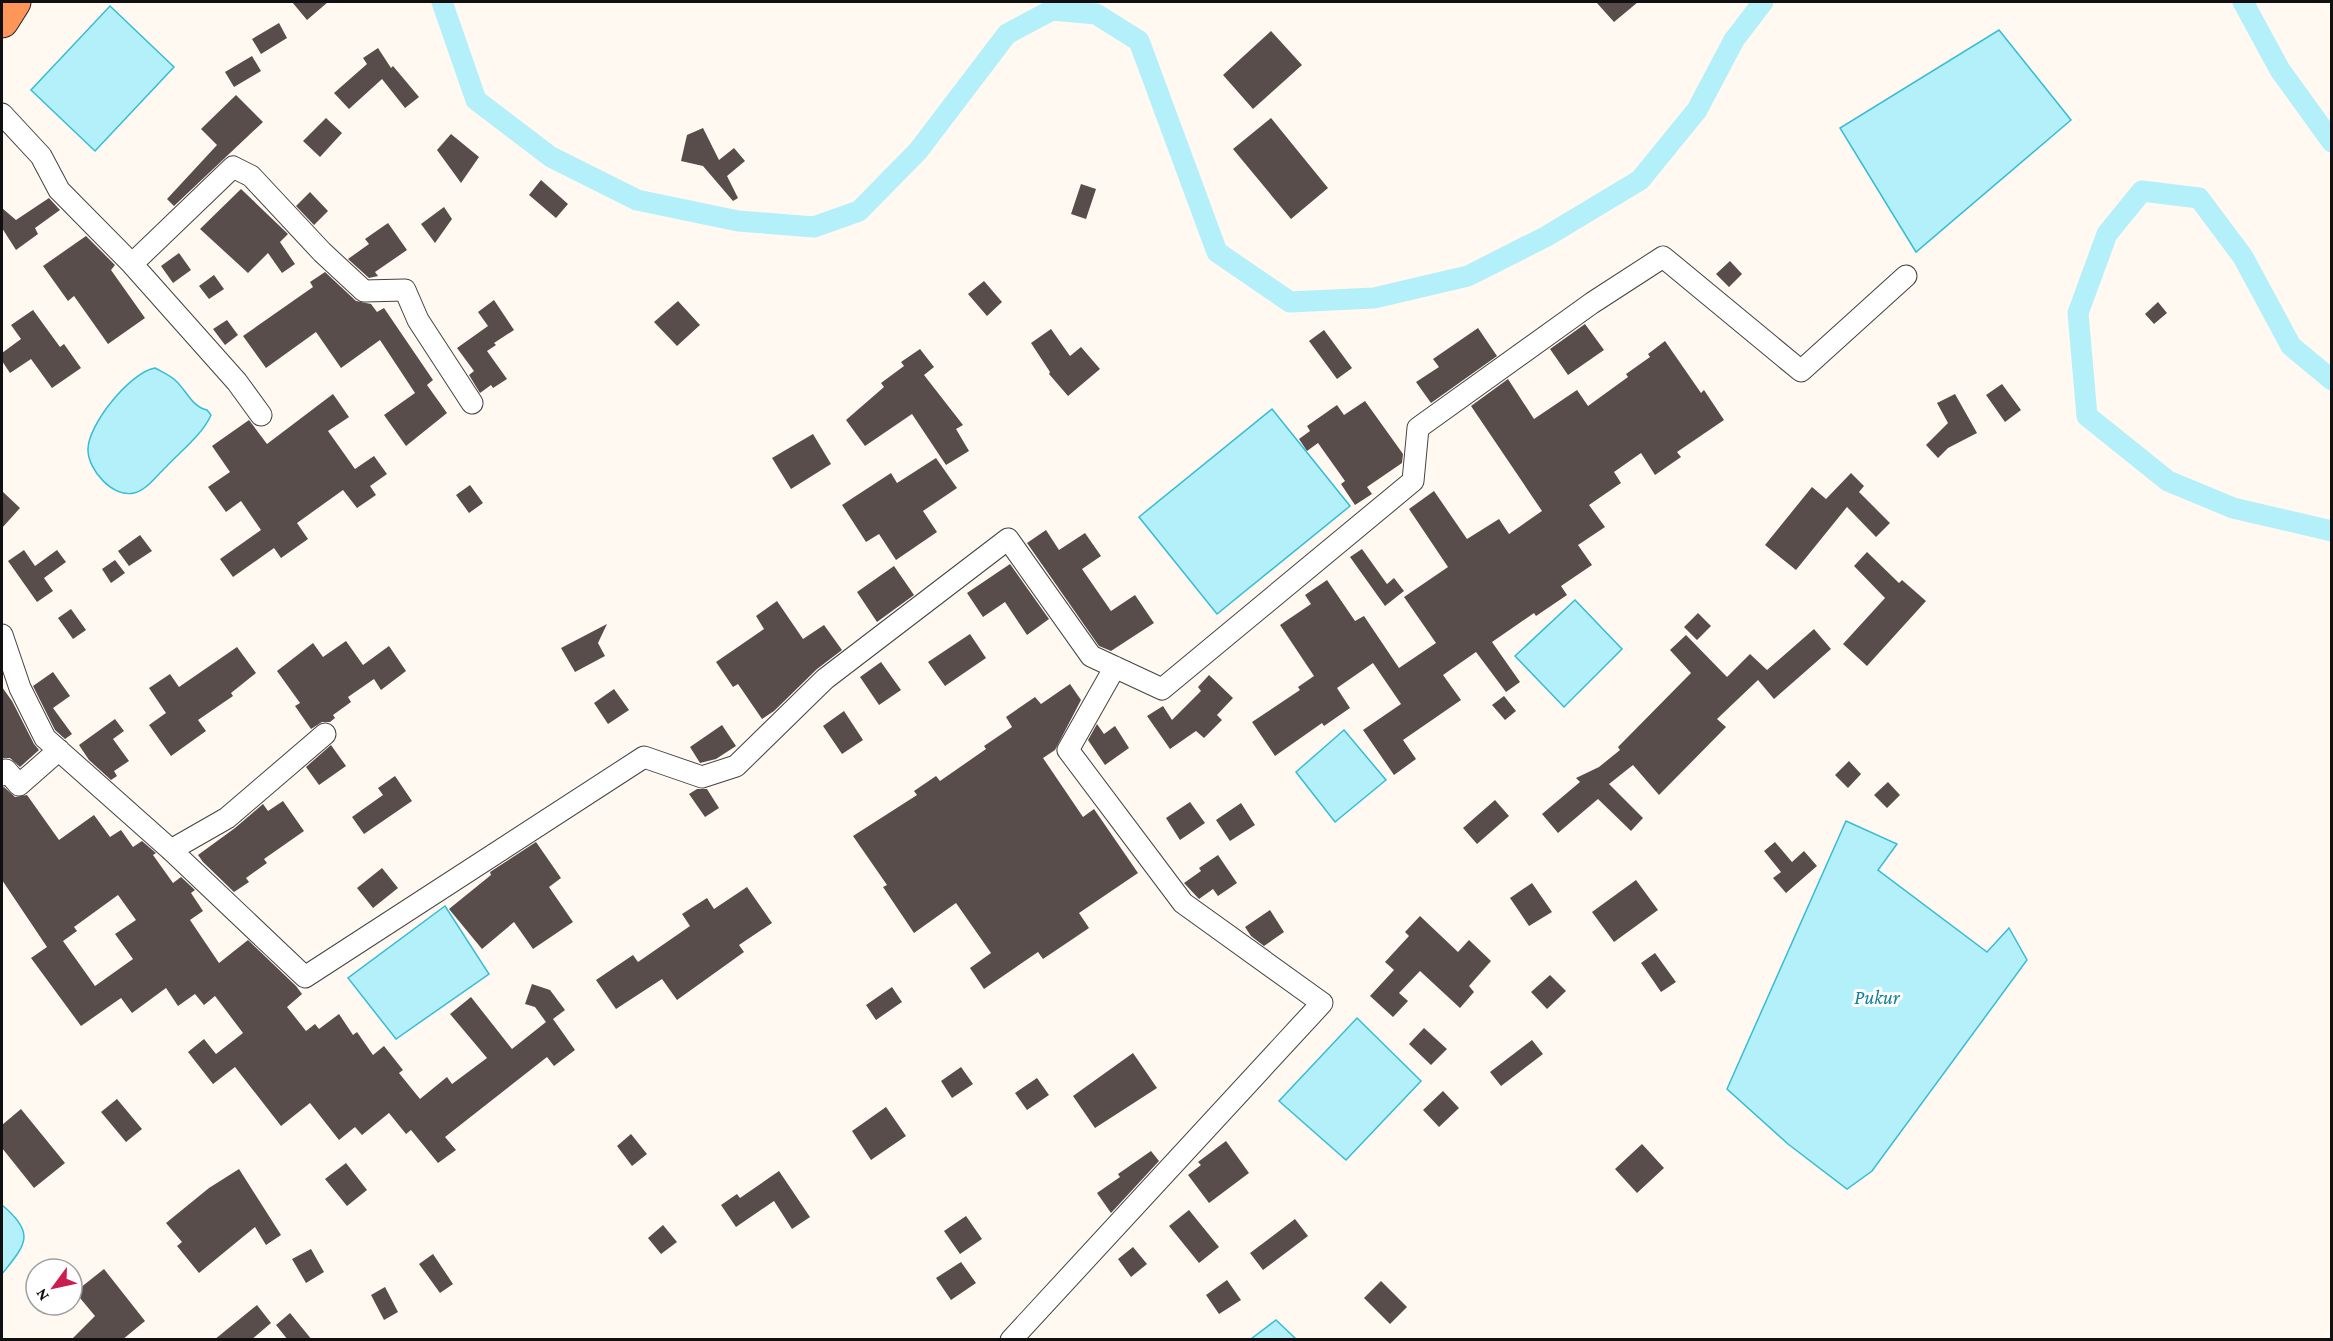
<svg xmlns="http://www.w3.org/2000/svg" width="2333" height="1341" font-family="'Crimson Pro',serif">
<rect width="100%" height="100%" fill="#fff9f2"/>
<path fill="#b4f0fa" stroke="#36bcd5" stroke-width="1.5" d="M110,6L174,67L95,151L31,90Z
M1999,30L2071,120L1916,252L1840,128Z
M155,368C162,372 170,375 176,381C187,391 191,406 207,410L211,415C203,434 180,452 166,467C156,476 147,490 134,493C113,498 88,470 88,450C87,426 130,372 155,368Z
M1272,409L1350,506L1217,614L1139,517Z
M1575,600L1622,649L1564,707L1515,656Z
M1344,730L1386,780L1335,822L1296,772Z
M1846,821L1897,844L1878,870L1987,952L2009,928L2027,960L1872,1171L1847,1189L1788,1144L1727,1089Z
M445,906L489,974L396,1039L348,978Z
M1357,1018L1421,1081L1346,1160L1279,1101Z
M2,1205C37,1234 25,1245 2,1274Z
M1276,1320L1296,1339H1251Z"/>
<g fill="none" stroke-linecap="round" stroke-linejoin="round">
<path stroke="#b4f0fa" stroke-width="21" d="M442,2L476,100L551,157L637,200L738,221L814,227L859,211L918,151L1007,34L1052,10L1096,14L1139,41L1217,252L1290,302L1374,298L1468,276L1547,236L1640,180L1697,110L1734,40L1763,2
M2243,2L2280,70L2332,142
M2332,380L2291,346L2243,257L2199,198L2142,191L2107,234L2078,313L2087,416L2168,481L2233,508L2332,531"/>
</g>
<path fill="#594d4b" fill-rule="evenodd" d="M292,2H328L307,20Z
M1596,2H1638L1614,22Z
M279,23L287,38L261,54L252,39Z
M1271,31L1302,65L1253,109L1223,75Z
M378,48L391,68L393,66L419,97L405,108L382,79L349,109L334,93L367,64L363,58Z
M252,56L261,71L234,87L225,72Z
M236,95L263,122L174,206L167,199L217,145L201,129Z
M326,118L342,133L320,157L303,141Z
M1271,118L1328,188L1291,219L1233,149Z
M703,128L719,160L734,148L745,161L727,176L738,198L733,201L703,166L681,161L687,135Z
M451,134L479,157L461,183L437,150Z
M541,180L568,204L556,218L529,195Z
M1081,184L1096,189L1086,219L1071,214Z
M241,189L288,234L280,242L295,264L282,273L268,253L248,273L200,229Z
M310,192L328,211L314,225L296,206Z
M49,198L60,210L35,228L38,234L16,250L2,228V208L16,220Z
M444,207L452,219L435,243L421,224Z
M388,223L407,250L375,272L378,276L369,278L348,259L369,244L365,239Z
M86,236L115,265L111,270L145,318L108,344L74,296L68,301L43,266Z
M179,253L191,270L173,283L161,266Z
M1730,261L1742,274L1729,287L1716,274Z
M325,272L356,301L371,304L377,312L384,308L433,380L427,385L447,413L406,446L384,415L415,393L380,340L341,368L316,332L266,368L243,336L313,287L310,282Z
M214,275L224,289L209,299L199,286Z
M984,281L1002,302L987,316L968,294Z
M494,300L514,330L494,343L496,345L487,351L507,379L493,388L491,385L480,393L469,375L474,371L457,348L488,326L478,312Z
M678,301L700,325L677,346L654,322Z
M2158,302L2167,313L2154,324L2145,314Z
M33,310L60,347L64,344L81,368L52,388L31,359L10,373L2,361V353L21,339L11,325Z
M227,320L238,335L225,345L213,329Z
M1585,324L1604,350L1568,375L1550,349Z
M1478,328L1497,356L1431,403L1416,382L1439,367L1433,359Z
M1051,329L1070,356L1081,347L1100,369L1068,396L1049,374L1050,372L1031,343Z
M1324,330L1352,368L1337,379L1309,341Z
M1665,341L1701,393L1704,390L1724,420L1677,452L1681,457L1655,475L1641,453L1614,472L1621,483L1589,505L1605,527L1578,545L1592,565L1561,586L1567,595L1536,616L1534,613L1492,642L1520,682L1506,692L1476,652L1443,675L1461,700L1403,740L1416,759L1394,775L1363,730L1401,704L1373,663L1337,688L1350,708L1324,726L1322,723L1275,756L1252,722L1300,690L1298,687L1314,676L1280,625L1311,604L1305,595L1327,580L1355,621L1364,616L1399,668L1436,643L1404,597L1448,567L1409,509L1434,491L1467,539L1499,519L1509,534L1542,511L1471,406L1508,379L1534,419L1577,390L1588,406L1628,377L1626,374L1650,357L1648,354Z
M920,349L934,367L924,375L963,425L956,429L969,451L946,465L912,414L865,446L846,420L884,387L881,383L904,366L901,362Z
M2002,384L2021,410L2005,422L1986,395Z
M333,394L349,417L328,431L355,469L374,456L387,474L370,486L376,495L357,508L343,490L297,523L308,539L281,558L274,548L233,577L220,559L261,530L241,501L226,512L208,487L230,472L212,446L249,420L267,444Z
M1955,394L1977,433L1948,448L1938,458L1926,445L1948,423L1937,403Z
M1365,401L1403,454L1402,463L1367,487L1372,494L1355,505L1341,484L1345,481L1318,443L1307,451L1299,439L1310,431L1307,426L1337,405L1344,415Z
M813,434L831,464L791,489L772,458Z
M936,458L957,488L923,511L937,532L896,560L879,534L866,542L842,505L891,473L897,483Z
M1851,473L1864,486L1859,492L1890,523L1876,537L1847,507L1796,570L1765,545L1812,487L1826,499Z
M470,485L483,503L469,513L456,495Z
M2,491L20,508L2,528Z
M1046,530L1059,550L1085,533L1101,556L1082,569L1111,611L1135,595L1154,623L1111,651L1099,646L1027,543Z
M140,535L152,551L129,566L118,551Z
M1362,549L1387,584L1394,578L1404,591L1385,606L1350,557Z
M24,550L35,566L57,550L66,562L44,578L53,591L37,602L8,561Z
M1867,552L1899,583L1902,580L1926,601L1867,666L1843,644L1885,598L1854,566Z
M115,560L125,573L111,583L102,569Z
M1010,564L1049,619L1027,635L1005,602L983,617L967,593Z
M894,566L914,595L877,622L857,592Z
M777,601L803,639L824,625L842,650L817,669L774,711L762,719L738,684L733,687L716,662L764,629L756,616Z
M71,609L86,630L73,639L58,618Z
M1698,613L1711,626L1697,640L1684,627Z
M607,624L598,643L605,656L575,672L561,648Z
M1814,629L1831,649L1774,699L1758,680L1717,719L1726,727L1659,795L1633,765L1609,784L1643,818L1631,831L1598,799L1558,833L1542,814L1580,782L1576,778L1599,767L1620,750L1618,747L1691,673L1670,650L1686,635L1727,677L1750,654L1767,670Z
M970,634L986,658L945,686L928,662Z
M346,641L363,665L389,646L406,671L381,690L374,679L348,697L351,702L333,715L335,718L330,722H322L311,729L295,706L300,703L277,671L313,643L323,657Z
M237,647L256,673L231,693L233,696L198,720L206,731L171,756L149,725L166,713L149,688L170,674L179,687Z
M881,662L901,690L879,705L860,677Z
M53,672L70,696L53,708L72,734L65,739L55,730L33,686Z
M1209,675L1233,698L1217,715L1222,720L1204,738L1196,731L1170,749L1147,716L1163,706L1172,720L1201,691L1198,687Z
M1070,684L1081,700L1055,750L1043,758L1083,817L1094,809L1138,873L1079,913L1089,928L1043,959L1038,952L984,989L970,968L991,953L956,903L914,933L883,887L887,885L853,836L917,795L914,791L936,776L940,781L986,749L984,746L1012,727L1006,717L1035,697L1041,704Z
M2,687L12,701L34,744L39,750L20,767L10,758H2Z
M614,689L629,710L608,724L594,703Z
M1504,696L1516,711L1505,720L1492,705Z
M844,711L863,740L842,754L823,726Z
M115,719L124,731L113,739L129,761L114,771L117,776L111,780L89,760L79,745Z
M1097,724L1104,734L1115,726L1129,748L1105,765L1088,740Z
M722,725L736,746L716,759L700,763L690,747Z
M331,745L346,766L319,785L306,767Z
M1849,761L1861,774L1848,788L1835,775Z
M395,776L412,801L364,834L352,817L383,795L378,788Z
M1888,782L1900,795L1887,808L1874,795Z
M4,787L15,797L27,795L59,840L94,815L110,837L121,830L133,847L142,841L156,853L153,855L173,883L181,877L195,890L191,893L203,911L190,920L219,963L248,940L296,986L302,994L287,1007L306,1031L315,1024L319,1029L339,1014L353,1035L357,1032L373,1055L384,1046L403,1070L399,1073L420,1099L447,1077L452,1084L487,1058L450,1014L471,997L512,1049L546,1022L535,1007L525,1004L532,984L550,990L565,1010L553,1019L575,1050L554,1066L547,1057L445,1137L456,1150L438,1163L411,1130L406,1134L389,1113L362,1135L355,1127L339,1140L310,1103L281,1126L235,1067L213,1084L188,1052L204,1039L216,1054L243,1033L215,996L204,1005L195,994L178,1006L166,988L132,1013L121,998L81,1026L31,958L47,947L2,880V788ZM118,895L136,920L115,934L133,959L95,986L63,941L77,931L74,927Z
M697,789H707L719,808L705,817L689,794Z
M1495,800L1509,816L1477,844L1463,828Z
M283,801L304,831L264,859L267,863L246,878L249,882L234,892L203,862L198,855L235,828L263,804L268,811Z
M1190,802L1205,823L1180,840L1166,818Z
M1241,803L1255,825L1230,841L1216,820Z
M536,842L561,878L549,887L573,922L533,949L514,922L482,949L449,909L491,875L490,872Z
M1775,842L1792,862L1804,851L1817,866L1786,893L1773,878L1781,872L1764,851Z
M1218,855L1237,883L1218,896L1213,889L1199,899L1184,883L1201,871L1199,868Z
M382,868L398,888L373,908L357,888Z
M1636,880L1658,910L1614,942L1592,912Z
M1532,883L1552,912L1529,926L1510,898Z
M747,887L772,923L739,945L744,952L677,1000L662,979L616,1009L596,980L633,955L638,962L690,926L682,914L707,898L714,909Z
M1270,910L1284,932L1264,946L1251,936L1245,927Z
M1420,916L1458,952L1469,940L1491,961L1469,986L1474,992L1460,1008L1420,971L1399,993L1408,1001L1393,1017L1370,996L1394,970L1385,962L1409,936L1405,932Z
M1655,953L1676,982L1661,992L1641,963Z
M1550,975L1566,991L1547,1009L1531,992Z
M892,987L902,1002L876,1020L866,1005Z
M1424,1028L1447,1049L1431,1065L1409,1044Z
M1532,1040L1543,1054L1501,1086L1490,1072Z
M1133,1053L1157,1088L1095,1128L1073,1096Z
M961,1067L973,1084L952,1098L941,1081Z
M1037,1078L1049,1095L1027,1110L1015,1093Z
M1443,1091L1459,1108L1439,1127L1423,1110Z
M117,1099L142,1129L126,1142L101,1112Z
M886,1107L906,1136L871,1160L852,1131Z
M21,1109L65,1163L34,1188L2,1148V1125Z
M631,1134L647,1154L632,1166L617,1146Z
M1226,1141L1249,1173L1209,1203L1188,1175L1201,1165L1198,1162Z
M1642,1144L1664,1168L1637,1193L1615,1169Z
M1151,1151L1159,1161L1111,1213L1097,1193L1120,1177L1118,1174Z
M346,1163L367,1190L347,1206L325,1179Z
M239,1169L281,1235L266,1245L255,1227L199,1273L177,1246L182,1242L166,1223L209,1188Z
M779,1171L810,1217L792,1229L774,1201L736,1227L721,1205L737,1194L740,1198Z
M1189,1210L1219,1247L1199,1263L1169,1226Z
M966,1216L982,1239L960,1254L944,1231Z
M1295,1219L1308,1236L1263,1270L1250,1253Z
M663,1225L677,1242L661,1254L648,1238Z
M1133,1247L1147,1264L1131,1277L1118,1259Z
M311,1249L324,1272L306,1283L292,1259Z
M433,1254L453,1284L440,1293L419,1264Z
M961,1262L976,1283L951,1300L936,1278Z
M104,1269L145,1321L122,1340H71L95,1316L75,1292Z
M1227,1280L1241,1300L1219,1314L1206,1295Z
M1381,1281L1407,1307L1390,1324L1364,1298Z
M385,1287L398,1312L384,1320L371,1295Z
M257,1305L271,1323L251,1340H214Z
M290,1313L312,1340H288L276,1325Z"/>
<g fill="none" stroke-linecap="round" stroke-linejoin="round">
<defs>
<path id="minor" d="M2,114L41,156L59,190L132,264L237,382L261,415
M132,264L233,167L251,176L322,252L364,291L405,290L418,320L472,403
M2,635L20,688L45,738L171,850L305,977L644,757L702,777L736,766L825,679L1008,539L1091,656L1162,689L1413,481L1418,428L1592,303L1663,257L1801,371L1906,276
M2,775L6,770L19,785L59,750
M171,850L227,818L325,734
M1011,1340L1322,1003L1183,903L1068,750L1115,667"/>
<path id="trunk" d="M2,21L14,2"/>
</defs>
<use href="#minor" stroke="#434343" stroke-width="23"/>
<use href="#trunk" stroke="#212121" stroke-width="35"/>
<use href="#minor" stroke="#fff" stroke-width="21"/>
<use href="#trunk" stroke="#fe965a" stroke-width="33"/>
</g>
<g text-anchor="middle" dominant-baseline="central" stroke-width="6" stroke-linejoin="round" paint-order="stroke">
<g font-size="20" font-style="italic" fill="#10809b" stroke="#fff">
<text x="1877" y="997">Pukur</text>
</g>
</g>
<rect width="2333" height="1341" fill="none" stroke="#101010" stroke-width="6"/>
<g transform="translate(54 1287) rotate(237)"><circle r="28" fill="#ffffff" stroke="#9f9f9f" stroke-width="1.5"/>
<path d="M0-4.5L10 22L0 15L-10 22Z" fill="#c91e4f"/>
<text y="-9" font-size="16" font-weight="bold" text-anchor="middle" fill="#101010">N</text>
</g>
</svg>
